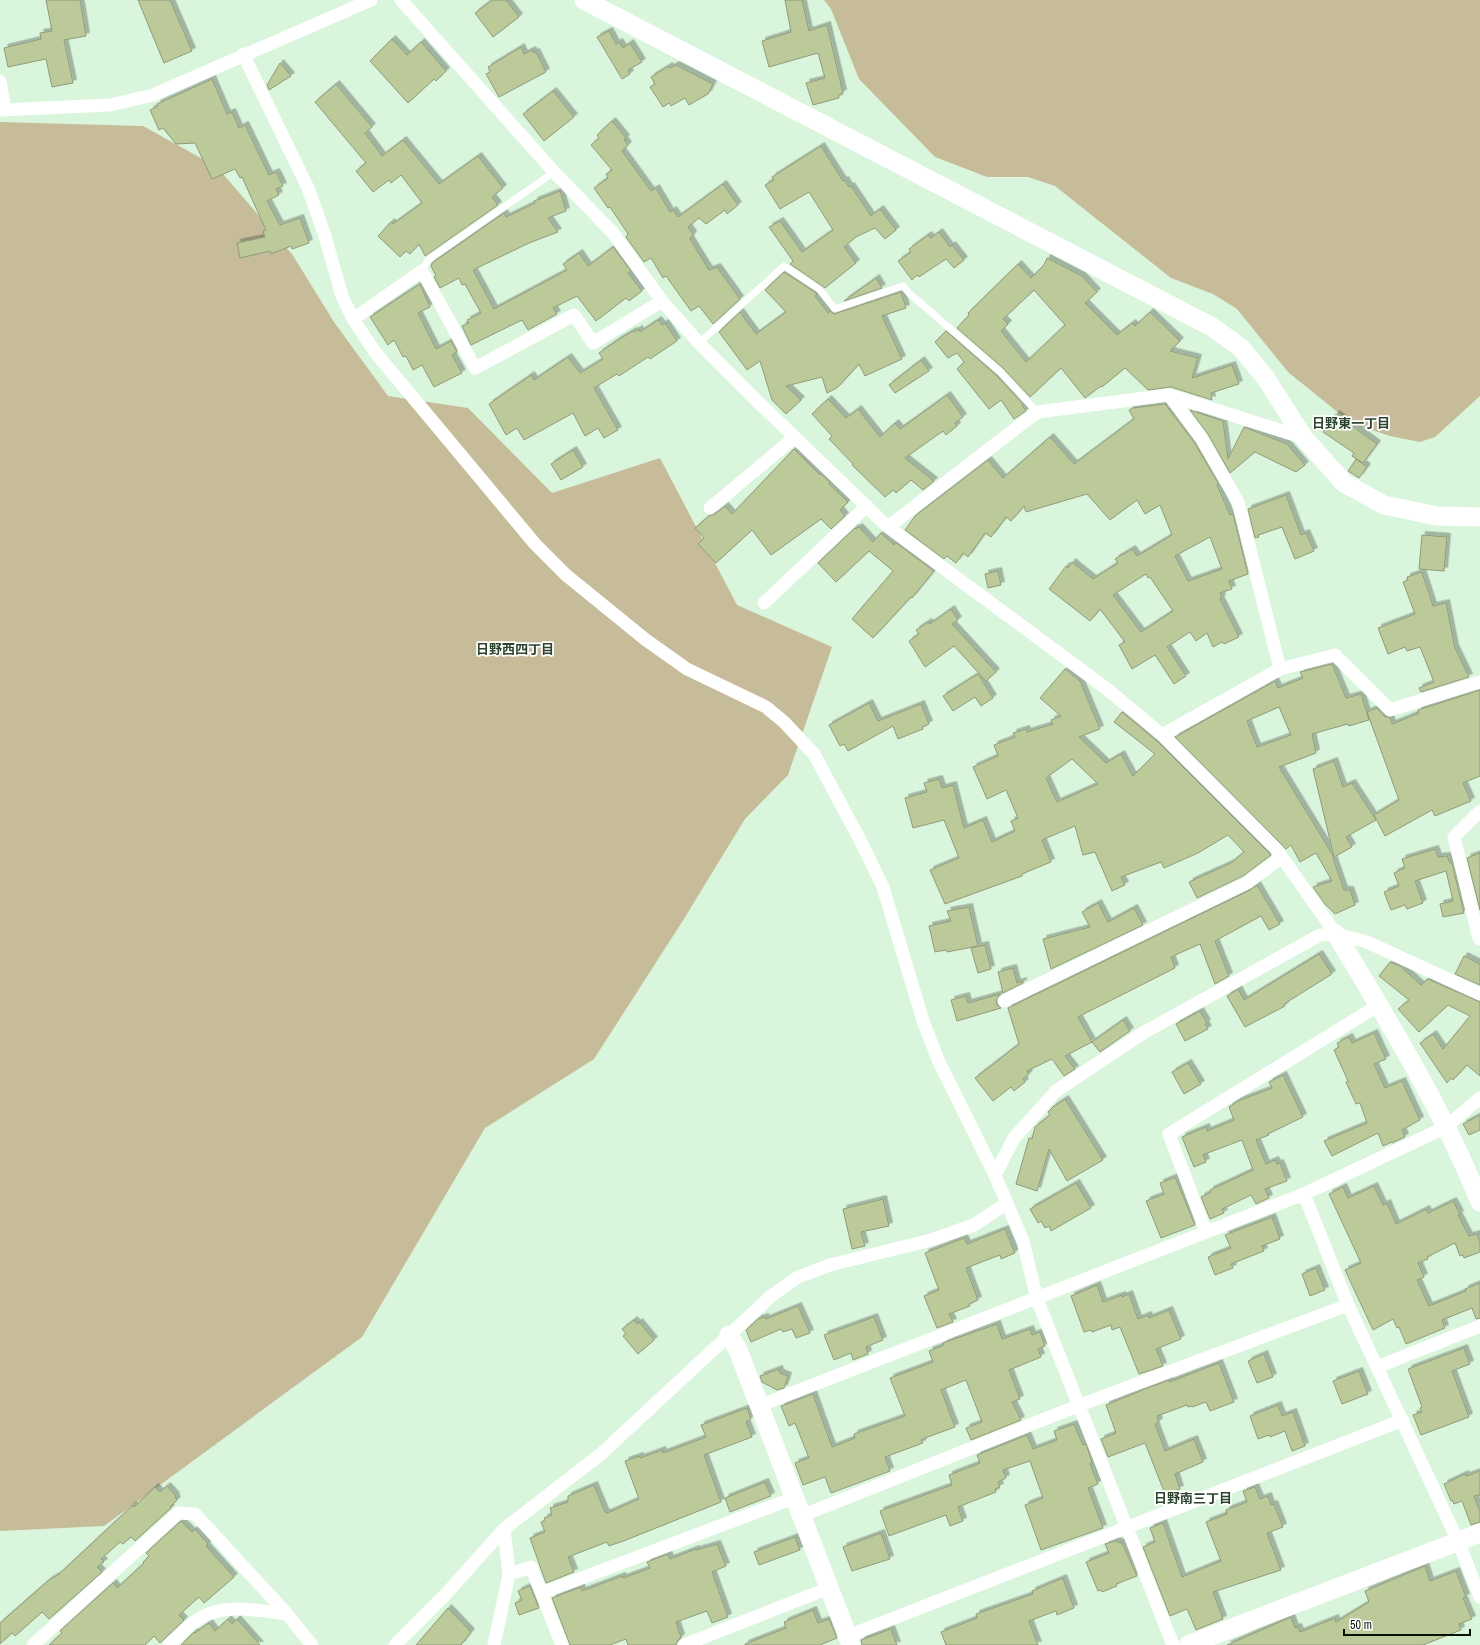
<svg xmlns="http://www.w3.org/2000/svg" width="1480" height="1645" font-family="'Archivo Narrow','Noto Sans JP',sans-serif">
<defs>
<filter id="shadow"><feDropShadow dx="3.5" dy="-3.5" stdDeviation="0" flood-color="#0004"/></filter>
</defs>
<rect width="100%" height="100%" fill="#d9f5db"/>
<path fill="#c6bc99" d="M824,0H1480V396L1435,437L1420,442L1390,436L1351,423L1288,372L1237,309L1213,294L1171,278L1055,186L1028,177H987L935,157L859,79L831,9Z
M0,122L143,126L217,167L292,254L334,322L388,396L468,408L552,493L660,458L737,605L832,647L788,775L745,819L682,922L594,1059L485,1128L362,1337L104,1526L0,1531Z"/>
<path fill="#bcc999" stroke="#919a7b" fill-rule="evenodd" filter="url(#shadow)" d="M46,0H80L86,36L64,40L73,83L52,87L46,59L8,67L4,48L41,39L40,33L52,31Z
M138,0H170L192,51L164,63Z
M492,0H506L519,17L493,37L475,13Z
M785,0H802L809,31L827,25L843,93L839,95V98L813,105L806,83L825,78L818,53L769,67L762,41L791,32Z
M609,31L616,44L619,42L623,48L630,43L642,62L628,70L630,74L622,79L597,37Z
M392,39L407,55L421,42L446,71L436,81L434,79L408,103L370,61Z
M521,47L524,54L532,50L534,53L536,52L546,72L499,97L486,74L490,72L488,67Z
M280,63L291,76L269,90L267,85Z
M676,65L713,84L708,94L689,105L685,98L671,106L669,103L663,107L650,87L655,84L651,77L669,66L670,68Z
M212,79L227,114L232,112L239,128L245,125L269,175L276,172L283,186L276,189L279,195L267,201L280,225L300,218L309,243L292,249L291,246L271,254L270,251L240,258L237,243L265,237L263,231L266,230L242,177L240,178L235,169L212,179L195,143L176,144L163,128L159,130L150,110L158,106L157,104Z
M336,84L372,127L365,133L382,156L403,140L439,184L478,156L503,188L492,197L498,205L425,256L419,244L410,254L406,251L400,257L378,236L391,222L393,224L422,203L401,175L391,183L389,180L373,192L356,171L366,163L315,102Z
M553,91L574,117L544,141L523,114Z
M612,121L626,138L624,140L628,145L622,151L651,191L656,188L670,212L673,210L678,217L723,184L738,205L727,214L725,210L706,224L699,218L688,227L693,234L690,239L709,270L717,267L740,299L713,324L699,306L691,311L666,276L663,278L651,258L644,262L626,237L628,234L610,207L608,208L594,188L608,178L606,174L612,170L591,145L599,138L597,135Z
M821,146L843,181L845,180L849,187L851,186L871,216L880,209L896,230L885,239L875,228L856,237L844,247L856,263L825,288L790,264L793,261L769,227L780,221L802,252L833,230L809,192L780,209L765,185L774,180L772,177Z
M560,191L566,211L548,218L558,232L529,243L473,270L494,309L567,270L563,264L579,253L588,266L613,247L631,271L628,273L642,291L629,301L626,298L596,321L577,296L553,308L557,314L528,330L522,320L471,345L462,326L469,323L467,320L481,313L465,284L462,285L459,278L440,288L434,277L436,276L431,266L432,263L504,213L506,217L535,203L534,201Z
M939,232L950,247L952,245L964,260L954,268L946,259L919,277L917,275L912,280L898,261L911,252L909,249L928,235L931,238Z
M1047,258L1082,276L1097,292L1085,303L1117,335L1132,323L1135,326L1150,312L1180,341L1170,351L1198,358L1192,378L1232,365L1239,384L1211,393L1212,400L1171,387L1148,390L1125,368L1102,387L1101,386L1085,398L1061,368L1030,397L1003,368L957,328L969,315L968,313L1018,264L1031,278L1044,265ZM1034,290L1065,325L1026,362L1001,331L1008,324L1003,319Z
M784,272L816,293L817,294L815,296L828,313L830,311L834,314L901,292L906,308L882,316L902,359L865,376L859,364L837,388L827,393L822,377L786,386L801,400L786,414L772,400L760,361L747,370L719,332L740,312L756,334L786,312L765,290Z
M876,278L882,288L844,301Z
M420,284L430,307L418,313L436,349L451,341L457,352L452,355L462,373L434,387L422,365L413,370L406,356L403,357L394,340L388,345L370,317Z
M658,320L662,325L665,323L677,341L650,359L648,357L619,376L617,374L594,388L618,430L604,438L598,428L585,436L573,413L524,440L517,428L506,435L489,404L531,375L534,380L568,357L580,373L603,359L599,353L618,340L633,331L634,332L639,329L640,332Z
M946,331L997,376L1023,404L1022,405L1026,411L1014,419L1001,400L989,409L957,369L964,362L957,353L948,358L935,342Z
M921,360L929,371L895,393L889,385Z
M947,395L963,417L955,423L957,426L946,435L943,431L905,458L934,481L923,490L911,480L896,493L893,490L885,497L852,465L853,464L829,439L832,436L812,414L828,399L846,418L858,409L880,437L895,423L900,429Z
M1165,404L1194,442L1218,483L1217,485L1230,515L1233,514L1248,574L1229,581L1232,589L1220,593L1222,598L1220,599L1239,637L1224,644L1222,642L1213,647L1207,633L1196,641L1190,632L1167,647L1186,676L1174,684L1155,655L1132,669L1119,645L1125,642L1100,609L1090,621L1049,589L1066,566L1068,568L1072,562L1093,579L1118,563L1115,559L1132,549L1137,556L1172,535L1160,505L1145,514L1137,500L1110,520L1087,494L1026,512L1024,506L1011,521L1006,517L991,537L985,533L968,557L963,553L956,563L947,556L944,559L905,530L915,516L988,460L1003,478L1050,437L1074,464L1134,419L1129,410L1133,408ZM1210,537L1222,569L1188,581L1175,556ZM1146,574L1148,578L1150,577L1173,611L1141,632L1113,595Z
M1190,410L1223,421L1228,459L1244,427L1287,444L1305,465L1296,472L1255,452L1230,473L1208,434Z
M1336,414L1377,444L1363,463L1352,456L1354,453L1323,432Z
M794,449L820,475L821,474L830,482L829,484L848,502L840,510L845,516L831,529L821,519L771,555L752,530L716,563L698,544L704,538L695,528L709,516L715,514L725,506L732,514Z
M573,450L583,467L561,480L551,464Z
M1356,459L1367,467L1359,478L1348,471Z
M1286,495L1301,535L1306,533L1314,551L1295,559L1282,527L1258,535L1259,537L1255,538L1248,509Z
M859,527L873,542L881,533L894,545L895,542L934,571L912,598L911,597L873,638L852,619L893,571L869,551L836,582L818,563L855,528L856,529Z
M1422,535L1447,537L1444,571L1419,569Z
M998,571L1001,585L988,588L985,574Z
M1422,572L1433,606L1446,603L1455,648L1469,677L1421,692L1419,688L1434,682L1420,647L1407,651L1405,647L1388,654L1378,628L1415,614L1403,582L1408,580L1407,577Z
M951,609L958,620L952,624L996,672L986,681L954,646L925,667L909,641L919,634L916,630L928,622L930,624Z
M1332,664L1346,698L1361,694L1369,720L1349,726L1348,724L1312,734L1316,753L1279,767L1334,857L1333,858L1344,890H1350L1355,905L1335,914L1325,904L1313,887L1332,881L1316,853L1300,862L1291,845L1286,849L1175,737L1275,681L1278,688L1303,678L1300,672ZM1279,707L1291,735L1257,747L1247,721Z
M1065,669L1080,681L1100,729L1079,737L1106,763L1121,754L1133,776L1155,754L1114,722L1122,712L1157,741L1271,855L1243,876L1197,898L1189,882L1231,863L1244,852L1228,835L1198,853L1164,868L1161,862L1121,877L1125,885L1112,891L1095,852L1083,855L1075,826L1042,840L1051,862L1022,874V876L945,904L930,870L959,858L944,820L913,828L905,798L927,792L924,783L939,779L942,788L953,785L964,828L983,820L992,842L1015,831L1011,821L1018,818L1006,790L987,799L973,767L998,756L994,745L1015,737L1013,733L1026,729L1027,732L1053,724L1051,720L1061,716L1040,698ZM1072,759L1098,784L1057,802L1046,778Z
M978,674L993,698L981,706L975,697L953,711L943,696Z
M1480,690V776L1463,783L1471,801L1435,816L1432,810L1385,836L1374,815L1399,800L1367,712L1377,708L1384,716L1390,718L1392,724L1419,713L1418,710Z
M869,703L878,721L921,704L929,724L922,727L923,729L898,739L893,726L848,751L844,744L840,746L829,725Z
M1334,761L1343,787L1352,783L1376,820L1346,837L1352,847L1334,857L1313,769Z
M1435,849L1438,857L1447,856L1450,863H1452L1464,913L1443,917L1440,904L1453,901L1446,871L1415,881L1423,903L1407,909L1405,905L1391,910L1384,892L1399,886L1394,873L1405,868L1402,859Z
M1480,853V910L1467,858Z
M1257,885L1280,924L1269,930L1261,916L1215,941L1229,976L1215,984L1200,944L1171,957L1175,968L1078,1017L1092,1042L1065,1056L1075,1069L1064,1076L1052,1059L1027,1071L1029,1074L1023,1079L1025,1082L1014,1091L1011,1087L993,1101L975,1078L1019,1044L1008,1008L1250,890Z
M1098,903L1108,922L1134,908L1143,925L1051,969L1043,939L1090,927L1082,912Z
M969,907L978,946L947,952L946,950L935,952L929,926L951,921L947,911Z
M985,945L991,969L978,973L971,948Z
M1319,954L1332,974L1284,1004L1285,1006L1245,1027L1227,996L1238,989L1244,1000Z
M1464,956L1480,964V985L1455,974Z
M1390,962L1400,966L1421,985L1428,979L1480,1002V1076L1467,1065L1453,1080L1451,1078L1447,1083L1420,1043L1433,1034L1443,1049L1470,1016L1448,1005L1419,1032L1398,1009L1409,1000L1379,976Z
M1013,968L1017,983L1023,981V983L1003,993L998,972Z
M1000,994L996,1001L997,1005L1001,1008L957,1021L951,1000L966,996L968,1003Z
M1200,1011L1207,1023L1205,1024L1208,1029L1185,1041L1176,1024Z
M1123,1020L1130,1031L1100,1052L1092,1042Z
M1374,1033L1386,1059L1374,1064L1385,1088L1402,1081L1420,1120L1402,1130L1405,1137L1392,1143V1142L1383,1146L1378,1133L1332,1156L1324,1141L1367,1123L1360,1103L1356,1104L1346,1082L1348,1081L1334,1050L1339,1047L1337,1043L1349,1037L1352,1043Z
M1188,1063L1201,1084L1184,1094L1172,1072Z
M1283,1075L1303,1117L1268,1134L1269,1135L1256,1140L1266,1164L1275,1160L1277,1164L1280,1163L1287,1181L1265,1189L1269,1198L1256,1204L1251,1195L1222,1209L1224,1213L1210,1219L1201,1197L1211,1192L1210,1190L1253,1170L1242,1140L1205,1154L1203,1155L1206,1162L1194,1167L1182,1137L1206,1127L1207,1131L1234,1120L1229,1107L1238,1101L1272,1088L1269,1082Z
M1065,1099L1103,1160L1067,1181L1049,1149L1037,1191L1016,1184L1029,1138L1032,1139L1035,1127L1050,1115L1048,1112L1053,1107Z
M1480,1115V1130L1469,1135L1463,1124Z
M1175,1177L1195,1225L1161,1238L1146,1201L1164,1194L1160,1183Z
M1076,1183L1091,1208L1051,1231L1049,1226L1045,1228L1041,1221L1038,1223L1030,1209Z
M1374,1186L1383,1205L1387,1203L1396,1224L1426,1209L1428,1213L1453,1201L1460,1214L1458,1215L1469,1236L1477,1234L1480,1242V1252L1464,1258L1463,1255L1460,1256L1455,1243L1427,1257L1428,1259L1418,1263L1424,1277L1417,1280L1429,1306L1466,1291L1465,1289L1480,1283V1318L1476,1319L1472,1308L1442,1320L1445,1328L1406,1344L1399,1327L1397,1328L1393,1319L1373,1330L1345,1270L1361,1263L1329,1194L1343,1187L1348,1198Z
M883,1199L889,1226L861,1232L865,1246L852,1249L843,1209Z
M1272,1217L1280,1239L1262,1246L1264,1251L1231,1264L1233,1268L1215,1275L1208,1257L1231,1248L1225,1235Z
M1005,1229L1015,1253L1001,1259L1000,1255L966,1268L978,1300L969,1304L970,1306L949,1314L953,1322L937,1328L924,1296L939,1290L925,1253L964,1238L967,1244Z
M1316,1268L1325,1290L1310,1296L1302,1274Z
M1097,1285L1103,1302L1122,1295V1297L1129,1294L1138,1319L1148,1315L1149,1318L1169,1310L1181,1339L1156,1349L1163,1366L1139,1374L1120,1327L1112,1330L1111,1325L1092,1332L1091,1330L1084,1332L1071,1296Z
M798,1306L810,1333L796,1338L792,1329L783,1332L781,1329L751,1342L746,1330L758,1319L765,1317L766,1319Z
M874,1317L883,1340L866,1347L868,1354L853,1360L851,1353L834,1360L824,1335Z
M634,1320L637,1324L639,1322L654,1340L638,1354L623,1336L626,1334L622,1329Z
M997,1324L1002,1339L1030,1329L1032,1335L1040,1332L1045,1346L1038,1349L1041,1357L1009,1370L1020,1399L1012,1402L1021,1420L971,1440L966,1428L982,1422L966,1380L941,1390L955,1427L925,1438L921,1440L923,1443L885,1457L890,1471L831,1493L825,1477L803,1485L795,1463L809,1458L795,1423L789,1426L781,1406L813,1394L832,1447L855,1438L854,1434L905,1416L890,1378L933,1362L929,1351L944,1345L943,1343Z
M1464,1348L1470,1364L1452,1371L1469,1417L1421,1435L1413,1415L1422,1412L1420,1408L1422,1407L1408,1369Z
M1264,1354L1273,1377L1257,1383L1248,1361Z
M1219,1363L1234,1402L1210,1411L1206,1402L1192,1407V1406L1188,1407L1187,1405L1157,1416L1159,1422L1155,1424L1165,1451L1194,1439L1203,1462L1175,1474L1180,1489L1165,1494L1145,1443L1108,1457L1101,1439L1116,1433L1106,1405L1145,1389L1169,1380V1382Z
M779,1369L780,1373L788,1376L784,1388L777,1390L762,1382L760,1376Z
M1359,1371L1368,1394L1342,1404L1333,1381Z
M1278,1405L1282,1416L1293,1412L1305,1446L1292,1451L1285,1431L1270,1437L1269,1435L1258,1439L1250,1416Z
M747,1408L751,1419L746,1422L752,1437L704,1455L721,1502L626,1540L609,1546L607,1542L568,1557L574,1572L546,1583L530,1538L545,1532L541,1522L545,1520L544,1518L552,1515L550,1508L568,1502V1496L594,1485L605,1512L607,1513L639,1499L625,1461L640,1456V1458L662,1450L663,1453L706,1437L701,1425Z
M1074,1424L1083,1445L1086,1444L1092,1462L1090,1464L1098,1484L1088,1488L1103,1528L1041,1550L1025,1505L1043,1498L1030,1461L1003,1470L1006,1478L998,1482L1000,1487L995,1489L996,1492L958,1507L963,1521L950,1526L946,1515L889,1536L880,1511L952,1485L949,1475L980,1463L977,1455L1027,1435L1033,1449L1057,1440L1054,1431Z
M1480,1471V1495L1474,1496L1480,1511V1522L1471,1525L1462,1501L1454,1504L1453,1501H1451L1444,1484L1465,1474L1466,1476Z
M765,1482L771,1496L730,1512L725,1498Z
M167,1486L176,1496L175,1497L177,1500L170,1507L171,1508L135,1541L131,1537L123,1544L120,1542L101,1559L104,1562L97,1567L102,1572L49,1619L42,1612L15,1636L12,1633L0,1644V1623L49,1580L58,1575L133,1505L134,1507L155,1487L160,1492Z
M1255,1487L1260,1499L1268,1496L1271,1505L1274,1504L1283,1527L1267,1533L1281,1570L1213,1592L1223,1619L1196,1630L1187,1609L1170,1616L1143,1547L1155,1542L1150,1528L1163,1523L1182,1577L1221,1561L1206,1522L1227,1514L1226,1510L1247,1502L1243,1491Z
M181,1521L192,1532L195,1529L208,1544L206,1546L234,1577L204,1603L199,1597L179,1615L184,1620L160,1643L154,1636L145,1645H49L62,1633L60,1631L113,1583L117,1588L144,1563L143,1562L149,1556L146,1553Z
M881,1533L890,1559L852,1571L843,1547Z
M795,1537L800,1550L759,1565L754,1552Z
M1115,1541L1122,1543L1137,1576L1116,1584L1117,1586L1102,1592L1101,1590L1098,1591L1086,1562L1109,1553L1105,1544Z
M717,1544L726,1566L712,1572L728,1617L712,1623L707,1611L676,1622L681,1637L678,1640L676,1645H628L626,1639L610,1645H570L552,1598L581,1587L582,1591L622,1576L623,1578L650,1568L647,1562L668,1554L670,1559L696,1549V1550Z
M1425,1566L1430,1581L1456,1571L1466,1597L1463,1598L1472,1619L1459,1624L1461,1630L1423,1645H1227L1291,1617L1295,1628L1298,1627L1300,1632L1335,1618L1336,1622L1369,1602L1365,1591Z
M1063,1578L1074,1608L1057,1615L1056,1611L1029,1621L1038,1645H946L941,1632L977,1618L976,1614L1033,1594L1032,1591Z
M530,1586L539,1608L519,1615L515,1603L522,1600L518,1591Z
M448,1608L471,1632L461,1645H416Z
M813,1610L818,1623L829,1619L837,1638L820,1645H745V1644L786,1628L784,1622Z
M228,1619L232,1624L237,1619L260,1645H181L194,1632L195,1633L209,1623L215,1631Z
M891,1629L897,1645H862L861,1640Z"/>
<g fill="none" stroke-linecap="round" stroke-linejoin="round">
<path stroke="#fff" stroke-width="7" d="M422,271L428,260L554,172
M699,343L784,266L819,289L835,309L903,286L909,293L1000,372L1037,412"/>
<path stroke="#fff" stroke-width="13" d="M401,0L554,172L612,232L662,301L699,343L757,401L888,527L1107,689L1162,735L1276,849L1336,934
M243,54L308,188L324,233L342,296L353,319L375,352L535,544L566,575L646,640L687,669L766,707L784,722L814,754L859,838L883,887L923,1021L939,1062L995,1175
M0,81L5,110
M0,110L110,105L153,95L371,0
M353,319L422,271L475,368L574,315L593,343L662,301
M1169,395L1201,438L1238,502L1280,669
M710,508L795,437
M888,527L1037,412L1169,395L1304,438
M764,603L867,506
M1162,735L1280,669L1335,655L1390,710L1480,682
M1480,811L1454,837L1478,935L1480,939
M1004,1001L1247,883L1282,857
M1304,1194L1348,1305L1458,1541L1480,1597
M1206,1232L1169,1134L1379,1005
M1377,1367L1480,1326
M759,1406L1304,1194L1446,1127L1480,1098
M801,1516L1080,1405L1348,1305
M509,1574L531,1567L562,1645
M542,1593L794,1498
M848,1636L1403,1420
M33,1645L178,1513L195,1514L287,1614L312,1645
M169,1645C178,1637 187,1627 197,1620C222,1602 258,1611 287,1614
M395,1645L446,1594L504,1529L601,1454L771,1296L798,1277L830,1265L931,1240L974,1225L1007,1203
M494,1645L509,1574L504,1529
M684,1645L829,1588
M1173,1645L1037,1299L1023,1241L995,1175L1014,1138L1056,1091L1143,1033L1320,935L1336,934L1367,942L1480,994"/>
<path stroke="#fff" stroke-width="19" d="M584,0L1212,327L1240,347L1265,377L1304,438L1344,483L1384,505L1437,516L1480,517
M1336,934C1388,1020 1442,1108 1480,1202
M729,1335L738,1350L851,1645
M1188,1645L1480,1533"/>
</g>
<g text-anchor="middle" dominant-baseline="central" stroke-width="3.5" stroke-linejoin="round" paint-order="stroke">
<g font-size="13" font-weight="bold" fill="#2c432e" stroke="#fff">
<text x="1351" y="423">日野東一丁目</text>
<text x="515" y="649">日野西四丁目</text>
<text x="1193" y="1498">日野南三丁目</text>
</g>
</g>
<path d="M1344 1629v6h126v-6" fill="none" stroke="#081209" stroke-width="2"/>
<text x="1350" y="1629" font-size="12" fill="#081209" stroke="#ffffff" stroke-width="3" paint-order="stroke">50 m</text>
</svg>
